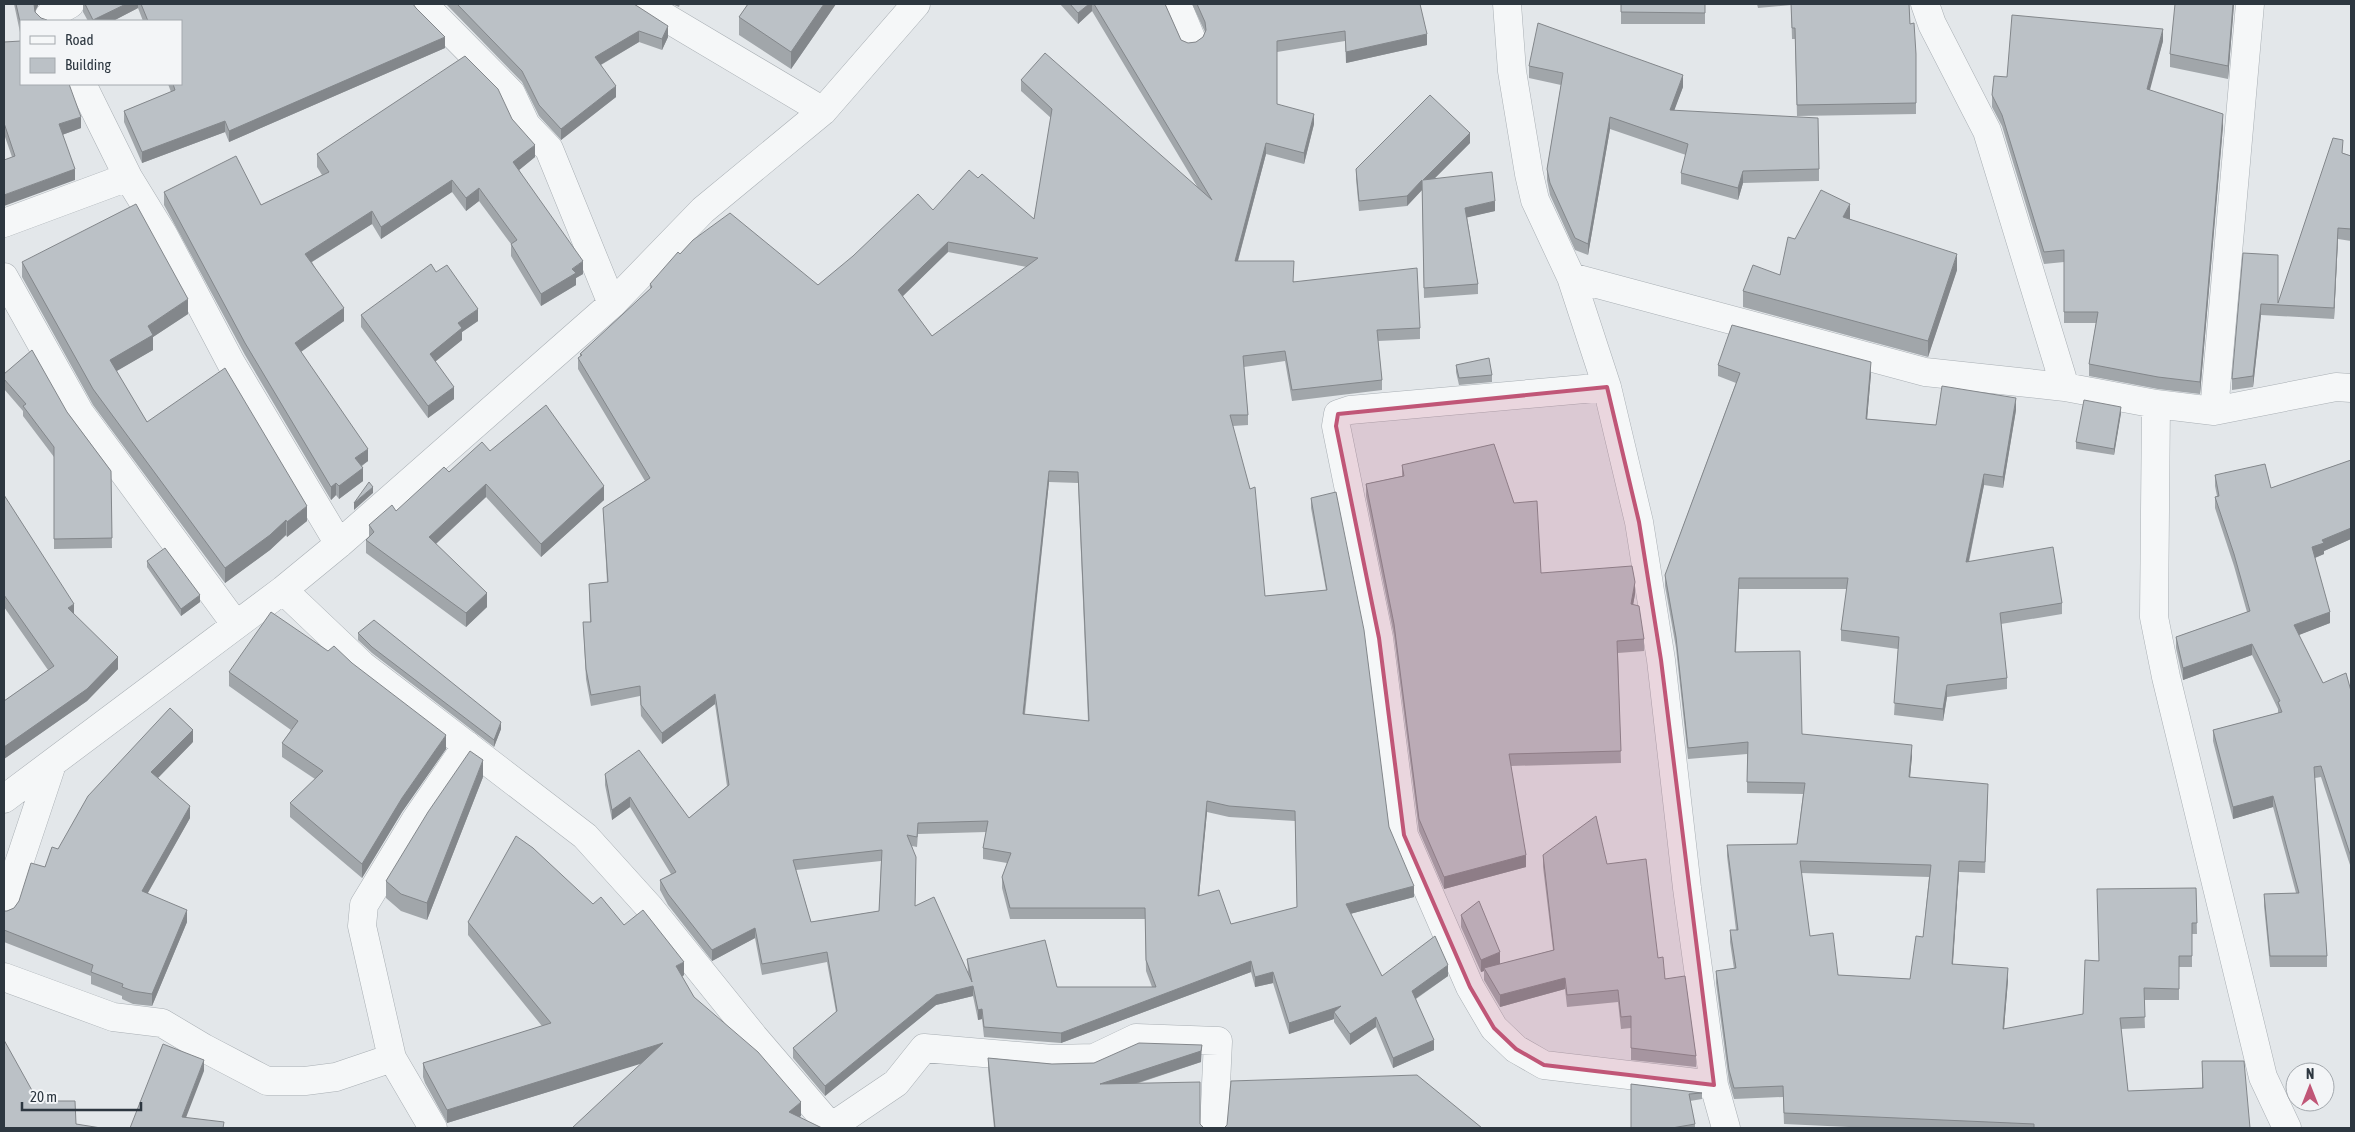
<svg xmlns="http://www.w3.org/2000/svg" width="2355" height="1132" font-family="'Asap Condensed',sans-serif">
<rect width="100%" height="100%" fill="#e3e7ea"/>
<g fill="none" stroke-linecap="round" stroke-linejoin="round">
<defs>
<path id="minor" d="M425,4L427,8L511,93L526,125L549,149L612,304
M643,4L823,111
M1177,4L1191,38
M1507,4L1512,71L1529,174L1535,200L1571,277L1607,387L1639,522L1661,660L1687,888L1714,1085L1726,1128
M1925,4L1932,24L1987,131L2065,387
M49,16L70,4
M82,84L128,177L163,234L231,363L339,544
M4,223L128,177
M4,277L80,413L236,625
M1571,277L1925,372L2065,387L2156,404L2214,411L2336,387L2351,388
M1607,387L1350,410L1338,414L1336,426L1379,638L1404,835L1470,987L1494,1028L1516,1049L1544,1065L1714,1085
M2156,404L2154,617L2166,677L2263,1077L2287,1128
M2214,411L2250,4
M283,590L362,665L585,836L650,908L754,1037L832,1128
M4,799L283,590L339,544L612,304L703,210L823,111L916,4
M4,908L52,764
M4,977L113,1017L162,1023L204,1048L267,1081H305L336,1077L392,1058
M831,1127L896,1083L924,1048L1053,1059L1094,1058L1136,1038L1218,1041L1214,1128
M433,1128L392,1058L362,926L364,905L415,821L467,745"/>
</defs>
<use href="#minor" stroke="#a9afb4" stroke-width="29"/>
<use href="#minor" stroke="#f5f7f8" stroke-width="28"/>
</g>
<path fill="#a1a6aa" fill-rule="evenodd" d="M14,4H38L35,12L41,18L21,21V37Z
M83,4H413L445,48L229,142L225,132L142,163L124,122V111L171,92L168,84H181V21H143L138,8L113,21H88L83,12Z
M446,4H634L668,37L662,50L639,42L601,65L616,97L561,140L539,116L522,82Z
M672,4H680L679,7Z
M748,4H836L791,69L739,35V17Z
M1060,4H1165L1181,40L1188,43L1196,42L1203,37L1205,32L1192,4H1420L1427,45L1346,63L1345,41L1277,52V104L1314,124L1304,164L1266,154L1238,261L1420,328V339L1378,341L1382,380V390L1292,401L1285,361L1244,367L1248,415V425L1233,426L1265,596L1326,590L1311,508V498L1389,827L1414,897L1350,914L1382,976H1448L1416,999L1434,1050L1393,1068L1376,1027L1350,1045L1334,1022V1019L1289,1034L1273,983L1255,987L1251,972L1061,1043L984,1037L982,1019L978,1020L973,996L936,1005L825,1096L793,1058V1048L836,1012L827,962L762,975L755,938L712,961L668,905L660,890V880L671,874L630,807L612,820L605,785V774L689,818L727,786L715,704L662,744L641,716L640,696L591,706L586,679L583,622H590L589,584L607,582L603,508L645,481L578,369V358L580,356V354L650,289V284L680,254L818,285L933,210L978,178L1034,219L1051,118L1021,91V80L1198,188L1092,11L1078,24ZM948,252L1027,267L932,336L902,296ZM1049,482L1078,483L1088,721L1025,714ZM1207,812L1229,817L1295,821L1297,907L1231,924L1199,896ZM986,832L983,848V859L1007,863L1002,877V888L1010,919H1145L1146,971L1152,987H1057L967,959L968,972L915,906L916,868L912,846L917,847L918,834ZM881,861L879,911L811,922L796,870Z
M1621,4H1705V24H1621Z
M1757,4H1909L1910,24L1916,54V114L1797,116L1795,39H1792L1791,5L1758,8Z
M2234,4L2228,79L2170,67V54Z
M2163,41L2149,90L2223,126L2200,394L2158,389L2089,376V364L2096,323H2064V262L2044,264L2002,126L1992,107V95L2007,77Z
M4,42L81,128L62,135L75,180L12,157L4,134Z
M1529,66L1683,87L1674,110L1819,169V181L1743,183L1738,200L1681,184V173L1686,155L1610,129L1588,255L1575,250L1550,195L1547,180V169L1561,85L1529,78Z
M512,119L535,157L519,170L583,274L576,278V285L541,306L511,256V244L479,201L466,211L452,192L381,239L372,224L312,262L344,321L301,352L368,461L362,466L363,481L339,499L336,495L331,500L245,355L164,205V192L261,205L322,175L317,167V154Z
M1470,143L1434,179L1495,211L1467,217L1478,284V294L1424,298L1422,190L1407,206L1359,211L1356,179V169Z
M2343,153L2351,156V241L2338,239L2334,319L2261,315L2253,387L2232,390V379L2278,255V303Z
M1850,219L1957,270L1928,357L1743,307V291L1780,275L1795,239Z
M22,262L188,314L153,337V350L116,371L147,422L307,521L287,537L286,535L270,550L225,583L93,405L22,277Z
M436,272L478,321L462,332V340L435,361L454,399L428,418L361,327V315Z
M1456,365L1492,375V382L1459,385L1456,372Z
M1718,365L1871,374L1867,419L1936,425L2016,410L2003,488L1984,485L1969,562L2062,603V614L2001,624L2007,678V689L1947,697L1943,721L1894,715L1898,649L1841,641V630L1847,589H1739L1736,652L1802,734L1912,756L1910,777L1988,795L1985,873L1959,872L1953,964L2008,980L2004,1029L2083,1014L2098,961L2196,888L2197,934H2192V967H2179V1000H2144L2145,1028L2121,1029L2128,1091L2202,1088V1061L2250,1128H1871L1784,1124L1783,1097L1734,1099L1729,1082L1716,983V971L1734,969L1730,942V930H1736L1727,856V845L1797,844L1803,794L1747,793V754L1688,759L1676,648L1665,586V575L1736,383L1718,376ZM1801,873L1929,877L1923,937L1910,979L1838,975L1810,936Z
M4,374L67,412L111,471L112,548L54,549V457L23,416V411L4,389Z
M2121,413L2114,455L2076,449V442Z
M490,451L604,500L541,557L486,497L436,544L487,607L466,627L366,553V540L369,538V525L396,511L449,472Z
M2351,460V539L2324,551V554L2315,558L2330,623L2298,635L2323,683L2351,691V868L2321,777L2315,778L2327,956V967H2270L2264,906V894L2296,893L2273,807L2233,819L2213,741V730L2278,713V709L2252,655L2183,680L2176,648V637L2247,612L2234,566L2215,508V497L2217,496L2215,486V475L2271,488Z
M1402,465L1514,503L1541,573L1635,594L1633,605L1644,639V651L1618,653L1621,763L1511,766L1526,867L1444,889L1419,831L1394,636L1366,496V484L1402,476Z
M4,495L74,614L118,669L87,701L4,759V701L48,670L4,607Z
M147,561L200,602L181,616L147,567Z
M358,633L501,729L494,747L372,653L358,640Z
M229,672L446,749L402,812L362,878L290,817V803L315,779L282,757V743L291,730L229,686Z
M193,742L158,778L190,818L148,893L187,922L152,1006L133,1004L122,999V996L91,984V976L4,942V911H7L14,908L58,849Z
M483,777L427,920L401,911L386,898V881Z
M1543,855L1607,864L1658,958L1665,979L1696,1056V1067L1631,1060V1028L1621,1029L1618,1002L1567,1007L1565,989L1500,1007L1484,980V971L1481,972L1461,927V915L1500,964L1553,950L1543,867Z
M593,904L624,925L684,975L682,977L694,997L801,1116L641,1063L447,1123L425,1083L423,1077V1063L542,1026L468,935V922Z
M988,1058L1052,1064L1201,1062L1136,1084L1200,1124L1204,1128H994L988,1069Z
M1631,1084L1702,1093V1099L1690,1101L1695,1124V1128H1631Z"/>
<path fill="#83878b" d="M34,4H38V6L33,15Z
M126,4H138V8L113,21H93V20Z
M824,4H836L791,69V52Z
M1089,4H1092V11L1078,24V13Z
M2233,4H2234L2228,79V66Z
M668,26V37L662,50V39Z
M2163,29V41L2147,101V89Z
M639,31V42L595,68V57Z
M1427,34V45L1346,63V52Z
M445,37V48L229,142V131Z
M1683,75V87L1670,122V110Z
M616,86V97L561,140V129Z
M1314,114V124L1304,164V153Z
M2223,114V126L2200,394V382Z
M81,117V128L59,136V124Z
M1610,117V129L1588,255V244Z
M225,121V132L142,163V152Z
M1470,133V143L1423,190V180Z
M1266,143V154L1235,271V261Z
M535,145V157L513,175V162Z
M75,169V180L4,206V195Z
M1743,171V183L1738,200V188Z
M452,180V192L381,239V227Z
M1422,180V190L1407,206V196Z
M479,188V201L466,211V198Z
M1495,201V211L1465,218V208Z
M1850,204V220L1843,217Z
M372,211V224L305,266V254Z
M2338,228V239L2334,319V308Z
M948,242V252L898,301V290Z
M1957,254V270L1928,357V341Z
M583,261V274L576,278V285L541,306V294Z
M188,299V314L153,337V350L110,375V360L148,326Z
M2261,304V315L2253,387V376Z
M344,308V321L295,356V343Z
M478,309V321L462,332V340L430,366V354L458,323Z
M1871,362V374L1866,431V419Z
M454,387V399L428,418V406Z
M2016,398V410L2003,488V477Z
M2121,407V413L2114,455V449Z
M368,449V461L355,470V458Z
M363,468V481L339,499V486Z
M1049,471V482L1023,725V714Z
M1984,474V485L1966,574V562Z
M336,483V495L331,500V487Z
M486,484V497L429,550V537Z
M604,486V500L541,557V544Z
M373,487V493L354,510V503Z
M307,506V521L287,537V522Z
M286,520V535L270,550L225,583V568Z
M2351,528V539L2324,551V554L2312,559V547L2322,540Z
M1635,582V594L1631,616V604Z
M487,593V607L466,627V613Z
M200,595V602L181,616V609Z
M74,604V616L68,608Z
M2330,612V623L2294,637V625Z
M2252,644V655L2183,680V668Z
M118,657V669L87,701L4,759V747Z
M1947,685V697L1943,721V709Z
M715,694V704L662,744V733Z
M501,722V729L494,747V740Z
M193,730V742L151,785V772Z
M446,735V749L402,812L362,878V864L402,798Z
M1912,745V756L1909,788V777Z
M483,760V777L427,920V903Z
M2273,796V807L2233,819V807Z
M630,797V807L612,820V810Z
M1207,801V812L1198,907V896Z
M190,806V818L142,903V891Z
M1526,855V867L1444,889V877Z
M1959,861V872L1952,975V964Z
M1414,886V897L1346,915V904Z
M187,910V922L152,1006V994Z
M755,928V938L712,961V950Z
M1500,952V965L1484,968V971L1481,972V960Z
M1251,961V972L1061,1043V1033Z
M684,962V975L676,980V966Z
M1448,965V976L1412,1001V991Z
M2008,968V980L2003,1041V1029Z
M1273,972V983L1255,987V977Z
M1565,978V989L1500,1007V995Z
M973,986V996L936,1005L825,1096V1086L936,995Z
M1341,1006L1334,1012V1019L1289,1034V1023Z
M982,1009V1019L978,1020V1010Z
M1376,1017V1027L1350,1045V1034Z
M1434,1040V1050L1393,1068V1058Z
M663,1043V1057L447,1123V1110Z
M1202,1045L1201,1062L1100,1095V1084Z
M204,1060V1071L182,1128V1117Z
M801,1102V1116L789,1126V1112Z"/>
<path fill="#bbc1c6" stroke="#83878b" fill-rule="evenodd" d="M16,4H34L35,12L41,18L47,20L48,21H21V26Z
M85,4H126L93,20Z
M141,4H413L416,8L445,37L229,131L225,121L142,152L124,111L175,90L173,84H181V21H148Z
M457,4H634L668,26L662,39L639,31L595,57L616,86L561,129L539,105L522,71Z
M748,4H824L791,52L739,17Z
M1070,4H1089L1078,13Z
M1094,4H1165L1181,40L1188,43L1196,42L1203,37L1206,30L1205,22L1197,4H1420L1427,34L1346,52L1345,31L1277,41V104L1314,114L1304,153L1266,143L1235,261H1294L1293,282L1417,268L1420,328L1377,330L1382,380L1292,390L1285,351L1243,356L1248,415H1230L1250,489L1255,487L1265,596L1327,590L1311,498L1336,492L1364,630L1389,827L1414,886L1346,904L1382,976L1435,936L1448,965L1412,991L1434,1040L1393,1058L1376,1017L1350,1034L1334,1012L1341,1006L1289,1023L1273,972L1255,977L1251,961L1061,1033L984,1027L982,1009L978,1010L973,986L936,995L825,1086L793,1048L837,1011L827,952L762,964L755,928L712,950L668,894L660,880L676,872L630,797L612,810L605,774L639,750L689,818L729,785L715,694L662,733L641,705L640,686L591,695L586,669L583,622H591L589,584L608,582L603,508L650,478L578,358L582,355L580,354L652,287L650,284L678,252L680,254L693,240L730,213L818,285L853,256L918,194L933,210L969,170L978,178L982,174L1034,219L1052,109L1021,80L1045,53L1212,200ZM948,242L1038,258L932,336L898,290ZM1049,471L1078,472L1089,721L1023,714ZM1207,801L1229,806L1295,811L1297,907L1231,924L1219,890L1198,896ZM988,821L983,848L1011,853L1002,877L1010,908H1145L1146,960L1156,987H1057L1045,940L967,959L972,982L934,897L915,906L916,857L907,835L917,837L918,823ZM882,850L879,911L811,922L793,860Z
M1621,4H1705V13L1621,12Z
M1791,4H1909L1910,24L1914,23L1916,54V103L1797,105L1795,28H1792Z
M2175,4H2233L2228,66L2170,54Z
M2012,15L2163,29L2147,89L2223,114L2200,382L2158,377L2089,364L2098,312H2064V250L2044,252L2002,115L1992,95L1994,76L2007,77Z
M1538,23L1683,75L1670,110L1818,118L1819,169L1743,171L1738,188L1681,173L1688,144L1610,117L1588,244L1575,238L1550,183L1547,169L1563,73L1529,66Z
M21,41V84H69L81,117L59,124L75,169L4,195V160L15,156L4,123V42Z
M465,56L498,89L512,119L535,145L513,162L583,261L572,269L576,273L541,294L511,244L517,240L479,188L466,198L452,180L381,227L372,211L305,254L344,308L295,343L368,449L355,458L363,468L339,486L336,483L331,487L245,343L164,192L236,156L261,205L329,172L317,154Z
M1430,95L1470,133L1423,180L1492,172L1495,201L1465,208L1478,284L1424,288L1422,180L1407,196L1359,201L1356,169Z
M2333,138L2343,140L2342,153L2351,156V229L2338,228L2334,308L2261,304L2253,376L2232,379L2243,253L2278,255V303Z
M1821,190L1850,204L1843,217L1957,254L1928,341L1743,291L1753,265L1780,275L1788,237L1795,239Z
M136,204L188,299L148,326L153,335L110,360L147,422L225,368L307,506L287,522L286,520L270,535L225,568L93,389L22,262Z
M431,264L436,272L447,265L478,309L458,323L462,328L430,354L454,387L428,406L361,315Z
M1732,325L1871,362L1866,419L1936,425L1942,386L2016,398L2003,477L1984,474L1966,562L2053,547L2062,603L2000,613L2007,678L1947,685L1943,709L1894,703L1899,637L1841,630L1848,578H1739L1735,652L1800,651L1802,734L1912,745L1909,777L1988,784L1985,862L1959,861L1952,964L2008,968L2003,1029L2083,1014L2085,960L2099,961L2097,889L2196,888L2197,923H2192V956H2179V989L2144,988L2145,1017L2120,1018L2128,1091L2203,1088L2202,1061H2244L2250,1128H2034V1124L1784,1113L1783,1086L1734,1088L1729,1070L1716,971L1736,968L1730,930H1738L1727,845L1797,844L1805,783L1747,782L1748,742L1688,748L1676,637L1665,575L1740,373L1718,365ZM1800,861L1931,865L1923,937L1916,936L1910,979L1838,975L1833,933L1810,936Z
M32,350L67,412L111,471L112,538L54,539V447L23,406L26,404L4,379V374Z
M1489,358L1492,375L1459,378L1456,365Z
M2084,400L2121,407L2114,449L2076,442Z
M546,405L604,486L541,544L486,484L429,537L487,593L466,613L366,540L374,532L369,525L392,505L396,511L444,467L449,472L482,442L490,451Z
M1494,444L1514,503L1537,501L1541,573L1632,566L1635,582L1631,604L1639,606L1644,639L1617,641L1621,751L1509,754L1526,855L1444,877L1419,819L1394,624L1366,484L1404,476L1402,465Z
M2351,460V528L2322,540L2324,543L2312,547L2330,612L2294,625L2323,683L2346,673L2351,691V857L2321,766L2314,767L2327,956H2270L2264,894L2299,893L2273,796L2233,807L2213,730L2282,712L2278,702L2280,701L2252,644L2183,668L2176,637L2250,611L2234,554L2215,497L2219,496L2215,475L2265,464L2271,488Z
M369,482L373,487L354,503Z
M4,495L74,604L68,608L118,657L87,689L4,747V701L54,666L4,595Z
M165,548L200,595L181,609L147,561Z
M271,612L328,651L334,646L352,663L446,735L402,798L362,864L290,803L323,771L282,743L298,721L229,672Z
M374,620L501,722L494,740L372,647L358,633Z
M170,708L193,730L151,772L190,806L142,891L187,910L152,994L133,991L122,987L123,984L91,972L93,965L4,930V911H7L14,908L19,901L31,863L45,867L52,847L58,849L88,796Z
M470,751L483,760L427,903L401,894L386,881L428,812Z
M1596,816L1607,864L1646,859L1658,958L1663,957L1665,979L1685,976L1696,1056L1631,1048V1016L1621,1017L1618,990L1567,995L1565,978L1500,995L1484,968L1554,950L1543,855Z
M516,836L533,848L593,904L601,897L624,925L643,910L684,962L676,966L694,997L758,1052L801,1102L789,1112L822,1128H572L663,1043L447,1110L425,1069L423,1063L551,1023L468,922Z
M1479,901L1500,952L1481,960L1461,915Z
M4,1040L34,1094L43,1095V1101H75L76,1124L101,1128H4Z
M1139,1043L1202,1045L1201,1051L1100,1084L1200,1082V1124L1204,1128H995L988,1058L1052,1064L1094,1063Z
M163,1044L204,1060L182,1117L224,1122L223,1128H130Z
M1417,1075L1482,1128H1224L1227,1125L1231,1081Z
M1631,1084L1702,1093L1689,1094L1695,1124L1672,1128H1631Z"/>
<path fill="#c05677" fill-opacity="0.2" stroke="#c05677" stroke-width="4" stroke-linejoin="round" d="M1607,387L1639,522L1661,660L1714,1085L1544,1065L1516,1049L1494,1028L1470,987L1404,835L1379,638L1336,426L1338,414Z"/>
<rect width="2355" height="1132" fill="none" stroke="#2d3740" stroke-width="10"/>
<rect x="20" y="20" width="162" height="65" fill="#f3f5f7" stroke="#a4a9ae"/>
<rect x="30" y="36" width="25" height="8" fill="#f5f7f8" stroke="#a4a9ae"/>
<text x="65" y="45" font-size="15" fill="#2d3740">Road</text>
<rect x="30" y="58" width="25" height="15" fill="#bbc1c6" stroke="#a4a9ae"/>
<text x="65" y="70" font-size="15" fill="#2d3740">Building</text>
<g transform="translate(2310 1087)"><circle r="24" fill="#f3f5f7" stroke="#a4a9ae"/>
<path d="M0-4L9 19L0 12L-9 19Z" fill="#c05677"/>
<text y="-8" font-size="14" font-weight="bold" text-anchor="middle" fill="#2d3740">N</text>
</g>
<path d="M22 1102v8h119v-8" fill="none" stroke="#2d3740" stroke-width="2.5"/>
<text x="30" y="1102" font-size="15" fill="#2d3740" stroke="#f3f5f7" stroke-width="4" paint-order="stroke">20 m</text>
</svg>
